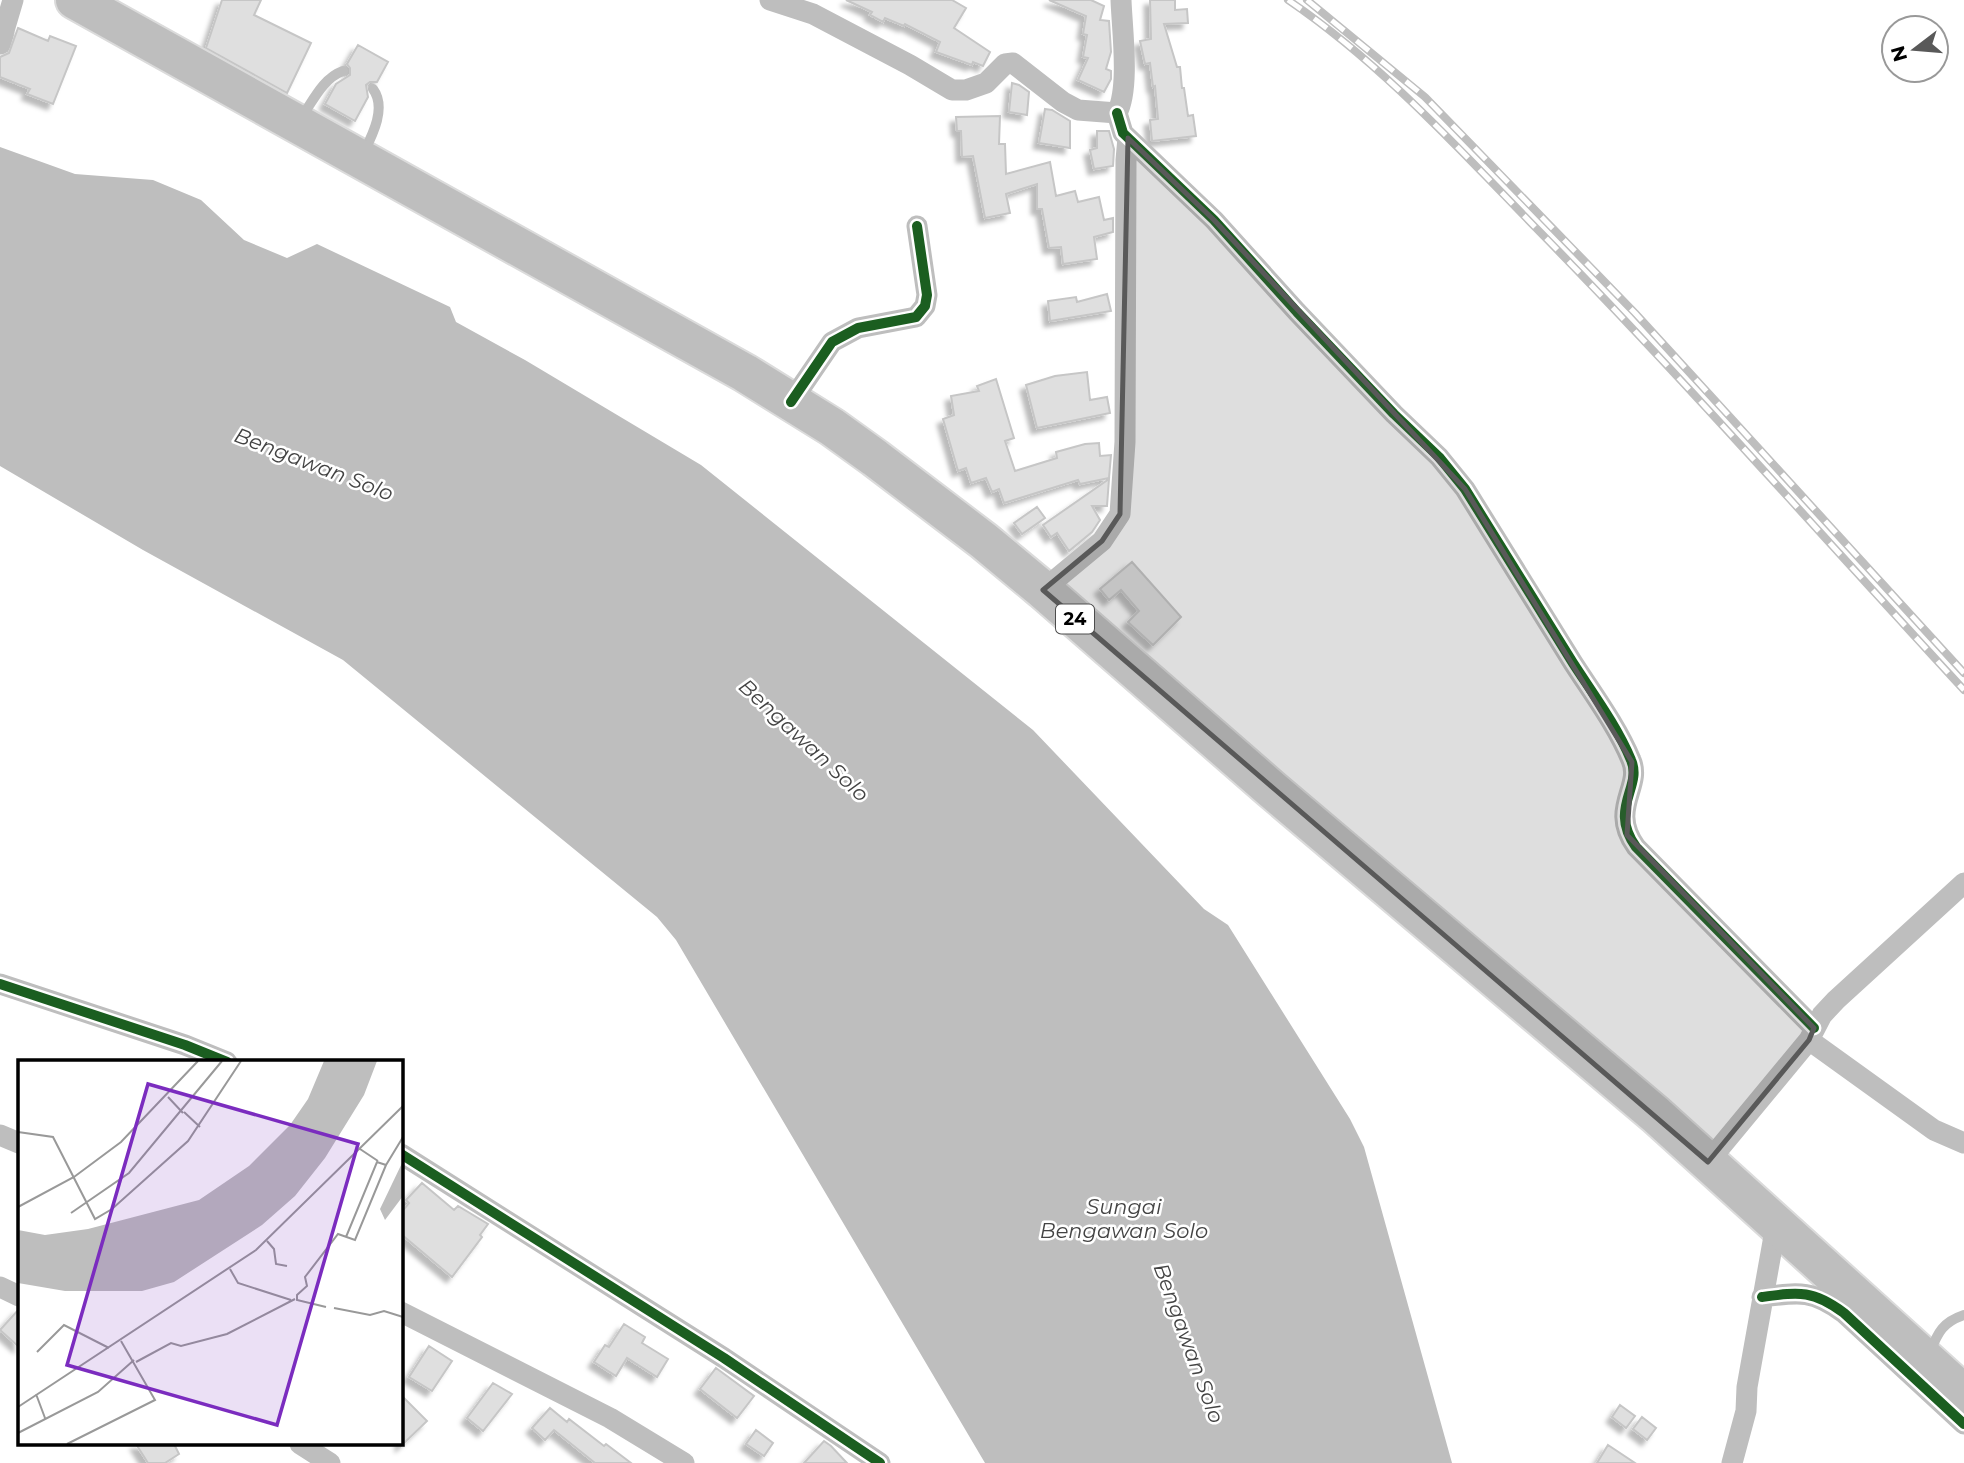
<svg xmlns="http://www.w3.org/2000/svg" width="1964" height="1463" font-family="Montserrat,sans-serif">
<defs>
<filter id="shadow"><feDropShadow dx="-5.5" dy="5.5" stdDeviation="2" flood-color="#0004"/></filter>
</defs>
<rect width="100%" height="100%" fill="#fff"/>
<path fill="#bebebe" d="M0,147L75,174L153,180L201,200L244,240L287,258L317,244L450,307L456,322L525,360L701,465L1033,730L1204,909L1228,925L1350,1119L1364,1147L1452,1463H985L676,940L657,917L343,660L143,550L0,466Z"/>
<path fill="#dfdfdf" stroke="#c6c6c6" stroke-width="2" filter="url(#shadow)" d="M222,0H261L254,15L311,43L287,93L206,48Z
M846,0H952L966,8L954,28L990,52L983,66L973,62L972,65L936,52L940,42L905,24L904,26L885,18L883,22L870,15L872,12Z
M1049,0H1091L1104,6L1100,20L1109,21L1111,52L1106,69L1111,71V79L1104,92L1078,80L1088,58L1083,57L1087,35L1083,34L1086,16Z
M1150,0H1175V10L1187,9L1188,23L1164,24L1177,67H1180L1182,88H1184L1188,116L1193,115L1196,136L1152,141L1150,120L1158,119L1155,86L1153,87L1150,63L1145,64L1140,41L1151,39Z
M18,28L48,41L50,36L76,46L53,104L27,94L30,89L0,77V57L9,53Z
M358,45L388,62L377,82H370L366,85L368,97L355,121L325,104L336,84L350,75V68L347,64Z
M1012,83L1019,85L1029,92L1027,115L1009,112Z
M1045,109L1052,110L1070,121V148L1039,143Z
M1000,116L999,144H1005L1006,174L1050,162L1056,196L1075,191L1078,202L1099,197L1104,220L1113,218V232L1094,237L1097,259L1063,264L1061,247L1049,248L1042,209H1037V184L1006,194L1010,213L985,218L973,156L962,157L961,131H957L956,117Z
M1097,131H1109L1114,149L1113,166L1094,169L1090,150L1097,148Z
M1107,294L1111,311L1050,321L1048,301L1076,297L1077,302Z
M1087,372L1090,400L1107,397L1110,413L1037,428L1026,385L1055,376Z
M996,379L1014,438L1005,441L1015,471L1057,458L1056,452L1085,444L1099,443L1100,456L1111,455L1109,478L1080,484L1078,480L1004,503L999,489L992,492L986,478L971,483L966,468L958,471L943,419L954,415L951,396L979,391L977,386Z
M1109,479L1107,506H1092L1100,520L1092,532L1069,551L1057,533L1051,537L1043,525Z
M1037,507L1045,518L1022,534L1014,523Z
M1132,562L1181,617L1153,645L1128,622L1139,611L1121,590L1109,600L1100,589Z
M422,1183L454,1210L458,1206L488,1224L480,1235L482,1237L452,1277L401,1234V1213L409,1203L406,1200Z
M19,1309V1347L0,1330Z
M624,1324L645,1337L642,1343L668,1359L657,1377L627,1358L616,1376L594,1362L605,1345L609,1347Z
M429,1346L452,1361L432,1391L409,1377Z
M716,1368L754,1396L737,1418L700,1389Z
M493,1383L512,1394L483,1431L467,1418Z
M401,1395L427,1421L401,1446Z
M1620,1405L1635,1416L1626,1428L1612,1417Z
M550,1408L567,1422L569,1419L604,1446L606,1444L631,1463H595L554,1430L545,1440L532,1428Z
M1642,1417L1656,1428L1647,1440L1633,1429Z
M756,1430L773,1443L764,1456L746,1444Z
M824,1441L831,1446L847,1463H804Z
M136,1444H174L179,1454L165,1463H148Z
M1608,1445L1635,1463H1597Z"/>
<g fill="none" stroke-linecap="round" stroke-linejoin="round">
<defs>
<path id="highway" d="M75,0L745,373L832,427L875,458L984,541L1043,590L1271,789L1656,1115L1964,1394"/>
</defs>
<use href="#highway" stroke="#dbdbdb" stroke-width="42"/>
<path stroke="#bebebe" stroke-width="10" d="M301,118C313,101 323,78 343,71
M363,154C372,136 387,108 373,89
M1930,1352C1938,1332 1943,1322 1964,1315"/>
<path stroke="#bebebe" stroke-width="21" d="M770,0L813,14L910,65L952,90H966L986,83L1005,64L1013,63L1063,102L1078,110L1117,113C1130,88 1122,29 1121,0
M0,44L13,0
M1117,113L1123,133L1214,220L1297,312L1394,414L1439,457L1465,489C1501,547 1537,605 1573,663C1593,694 1617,726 1631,760C1643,787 1608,808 1636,847L1814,1028
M791,402L832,342L858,328L916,317L925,306L927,295L917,226
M1043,590L1102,541L1120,514L1125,442L1126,160L1128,138
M0,984L185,1045L227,1062
M1809,1040L1934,1130L1964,1143
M0,1135L19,1143
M401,1154L724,1358L880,1463
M1708,1162L1809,1040L1822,1015L1836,1000L1964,883
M0,1287L19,1296
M1762,1297C1800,1292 1813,1290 1844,1313L1964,1424
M401,1312L610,1418L684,1463
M300,1444L330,1463
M1732,1463L1746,1411L1747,1387L1776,1225"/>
<use href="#highway" stroke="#bebebe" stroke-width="38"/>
<defs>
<path id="rail" d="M1288,0C1381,63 1458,148 1536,228C1683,378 1822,536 1964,690
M1307,0L1425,97L1635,313L1964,673"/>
</defs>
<use href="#rail" stroke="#bebebe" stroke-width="8"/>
<use href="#rail" stroke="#fff" stroke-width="5" stroke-dasharray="16" stroke-linecap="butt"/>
<defs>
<path id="cycleway" d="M1117,113L1123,133L1214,220L1297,312L1394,414L1439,457L1465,489C1501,547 1537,605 1573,663C1593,694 1617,726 1631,760C1643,787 1608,808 1636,847L1814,1028
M791,402L832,342L858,328L916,317L925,306L927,295L917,226
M0,984L185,1045L227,1062
M401,1154L724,1358L880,1463
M1762,1297C1800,1292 1813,1290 1844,1313L1964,1424"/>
</defs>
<use href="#cycleway" stroke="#fff" stroke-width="15"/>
<use href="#cycleway" stroke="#1b5e20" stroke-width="10"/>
</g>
<path fill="#595959" fill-opacity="0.2" stroke="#595959" stroke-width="5" stroke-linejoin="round" d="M1128,138L1214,220L1465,489L1632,762L1627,835L1814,1028L1809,1040L1708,1162L1043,590L1102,541L1120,514Z"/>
<g text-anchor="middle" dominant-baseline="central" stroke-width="5" stroke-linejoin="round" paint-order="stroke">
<rect fill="#fff" stroke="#4c4c4c" stroke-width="2" x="1056" y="604.5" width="38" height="29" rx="5"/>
<g font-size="18" font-weight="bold" fill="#000">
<text x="1075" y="619">24</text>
</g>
<g font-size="21" font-style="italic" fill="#434343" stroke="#fff">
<text transform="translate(314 464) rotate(21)">Bengawan Solo</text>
<text transform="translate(804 740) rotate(43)">Bengawan Solo</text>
<text x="1124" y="1206">Sungai<tspan x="1124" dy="24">Bengawan Solo</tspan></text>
<text transform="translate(1189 1343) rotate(70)">Bengawan Solo</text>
</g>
</g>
<g transform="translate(18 1060)">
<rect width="385" height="385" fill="#fff"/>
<path d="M306,1H359L346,35L307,98L277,136L244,165L156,222L124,231H47L0,223V170L27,175L70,169L181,140L231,106L272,65L290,39ZM385,101V136L367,160L362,149Z" fill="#bebebe"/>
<path fill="none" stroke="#999" stroke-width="2" d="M150,37L165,53M166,52L182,67M0,72L35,77L77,159L94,149L170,81L223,1M342,89L360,101M0,147L56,117L103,82L180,1M53,153L111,113L204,1M328,177L359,102L368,105L385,77M249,181L256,189L258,204L269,206M212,209L220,223L273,240M308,247L279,240V235L289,226L287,217L320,174L337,180L368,105M316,248L352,255L366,251L385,257M19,292L46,265L91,288M118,302L153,283L163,286L209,274L277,239M18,334L27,358M0,347L238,190L385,46M0,373L80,332L116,300M49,384L137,340L103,281"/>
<path fill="#7b2cbf" fill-opacity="0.15" stroke="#7b2cbf" stroke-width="3.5" d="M130,24L340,84L259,365L49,305Z"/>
<rect width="385" height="385" fill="none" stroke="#000" stroke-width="3.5"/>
</g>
<g transform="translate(1915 49) rotate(254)"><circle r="33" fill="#ffffff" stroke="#999999" stroke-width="2"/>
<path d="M0-5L12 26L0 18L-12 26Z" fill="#595959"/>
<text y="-10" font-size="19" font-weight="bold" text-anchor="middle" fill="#000000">N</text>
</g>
</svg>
